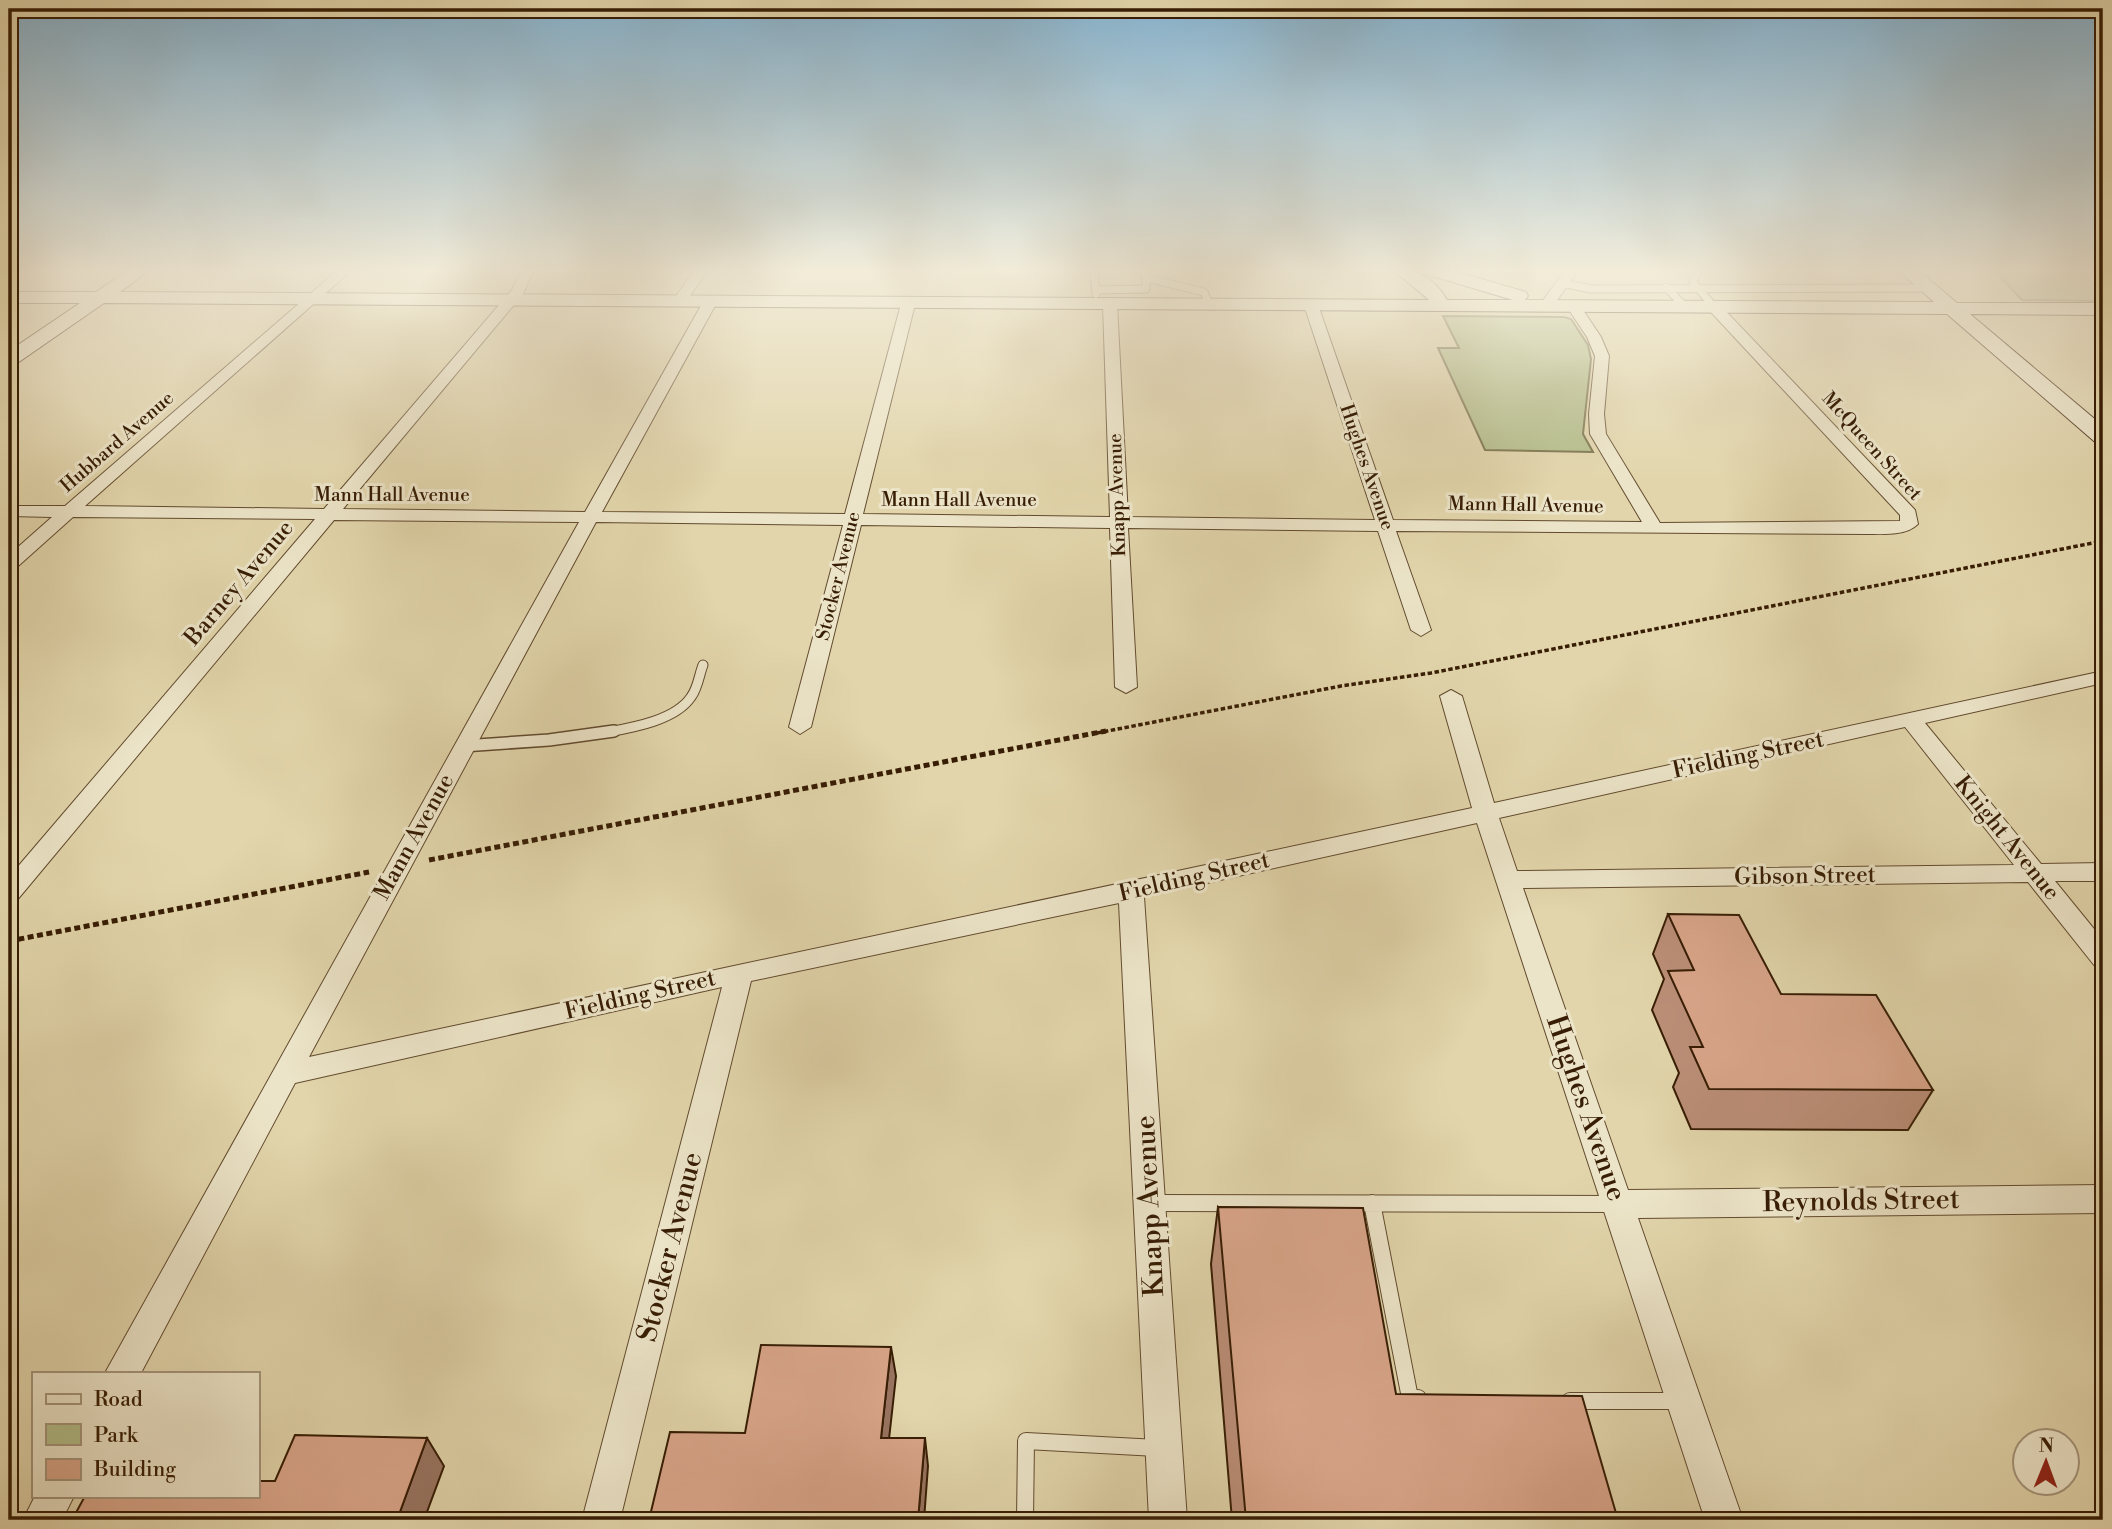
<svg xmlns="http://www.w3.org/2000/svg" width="2112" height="1529" font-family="'Libre Bodoni',serif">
<rect width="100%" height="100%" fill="#e2d5ab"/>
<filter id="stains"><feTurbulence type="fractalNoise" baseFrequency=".00286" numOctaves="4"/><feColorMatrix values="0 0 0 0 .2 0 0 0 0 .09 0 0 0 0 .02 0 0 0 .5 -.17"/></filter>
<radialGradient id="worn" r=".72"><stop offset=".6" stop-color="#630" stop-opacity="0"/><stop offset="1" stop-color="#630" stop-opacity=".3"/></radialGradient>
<path fill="#b2bd89" stroke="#746d46" stroke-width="2" d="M1993,269H2103V301L2022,300Z
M1443,316L1564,317L1571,319L1588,345L1591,359L1583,434L1593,452L1485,450L1438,348H1459Z"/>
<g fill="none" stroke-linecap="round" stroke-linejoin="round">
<defs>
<path id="lane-far3" d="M1094,269L1096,294
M1144,269L1146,278L1204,292L1209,304
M1698,269L1693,282L1714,307
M2084,269L2103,287
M1562,283L1591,289L1930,288
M1666,287L1685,307
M1096,290L1146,289V278"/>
<path id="lane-far2" d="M603,733C630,728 675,721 691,697C698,688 699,675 703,665"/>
<path id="lane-far1" d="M463,746L549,740L614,731"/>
<path id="lane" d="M1152,1203L1615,1204
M1372,1203L1410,1398H1418
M1570,1401H1680
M1025,1520L1026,1441L1157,1448"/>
<path id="street" d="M339,269H353L85,506L324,509L512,290L522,269H534L523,294L343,509L585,512L703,302L710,298L717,302L602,512L845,514L901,304L908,300L915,304L863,514L1110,517L1103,304L1110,300L1117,304L1128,517L1375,520L1304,305L1311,301L1318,305L1393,520L1642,522L1590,434L1589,414L1595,356L1587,337L1567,307L1574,303L1579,304L1601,337L1609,356L1604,414L1606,434L1660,523L1900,521V515L1709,310L1707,307L1714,303L1719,304L1915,510L1918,524C1906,536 1883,534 1867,534L1396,531L1431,630L1421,636L1411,630L1378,531L1128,528L1137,687L1126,693L1115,687L1110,528L861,525L811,727L800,734L789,727L843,525L596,522L309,1057L1472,808L1440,696L1451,690L1462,696L1494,803L2103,671V683L1925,723L2041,864L2103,863V881H2055L2103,940V968L2094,965L2028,882L1523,888L1628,1190L2103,1185V1213L1638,1218L1743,1520H1705L1477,823L1144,897L1187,1520H1149L1119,903L751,981L620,1520H582L722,987L295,1083L141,1373H105L579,522L334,520L18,899L9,902V877L315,519L73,517L16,568L9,570V555L52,517L9,516V506H65ZM1905,727L2014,865L1517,871L1499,818Z
M695,269H708L684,305H674L672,302Z
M1566,269H1579L1551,309H1541L1539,306Z
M35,1496H74L62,1520H23Z"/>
<path id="secondary" d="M130,269H151L120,292L1429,300L1392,269C1416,269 1435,278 1447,300H1513L1422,273L1419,269H1447L1526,292L1528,296L1525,300L1934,302L1897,269H1917L1957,303H2103V315L1970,314L2103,426V444L2095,442L1947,314L104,303L16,364L9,366V351L80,303H9V292H96Z"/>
</defs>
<use href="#lane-far3" stroke="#624b2e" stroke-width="9"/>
<use href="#lane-far2" stroke="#624b2e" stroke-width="11"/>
<use href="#lane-far1" stroke="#624b2e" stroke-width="14"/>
<use href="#lane" stroke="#624b2e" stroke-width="18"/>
<use href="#street" stroke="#624b2e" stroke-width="2"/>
<use href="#secondary" stroke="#371d04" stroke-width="2"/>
<path stroke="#371d04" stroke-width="3.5" stroke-dasharray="4.5 2.5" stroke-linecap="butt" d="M1097,733L1341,686L1431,673L2103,541"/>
<path stroke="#371d04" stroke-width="5" stroke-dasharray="6 3.5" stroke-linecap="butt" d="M429,860L1106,731
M9,941L369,872"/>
<use href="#lane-far3" stroke="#ece4c8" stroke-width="7"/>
<use href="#lane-far2" stroke="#ece4c8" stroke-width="9"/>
<use href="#lane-far1" stroke="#ece4c8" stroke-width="11"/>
<use href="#lane" stroke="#ece4c8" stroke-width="16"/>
<use href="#street" fill="#ece4c8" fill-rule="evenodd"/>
<use href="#secondary" fill="#ece4c8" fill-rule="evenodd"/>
</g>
<path fill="#bb8e77" stroke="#371d04" stroke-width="2" d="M1668,914L1781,994L1933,1090L1908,1130L1691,1129L1673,1087L1679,1073L1652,1010L1664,979L1653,954Z
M1218,1207L1396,1394L1618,1520H1232L1211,1264Z"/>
<path fill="#987461" stroke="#371d04" stroke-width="2" d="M891,1347L896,1376L886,1466L881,1438Z
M427,1438L444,1466L424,1520H397Z
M925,1438L928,1466L924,1520H918Z"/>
<path fill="#d9a58a" stroke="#371d04" stroke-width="2" d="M1668,914L1739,915L1781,994L1876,995L1933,1090L1709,1089L1690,1047H1703L1668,971L1694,970Z
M1218,1207L1363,1208L1396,1394L1582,1396L1618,1520H1246Z
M761,1345L891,1347L881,1438H925L918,1520H649L670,1432L745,1433Z
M295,1435L427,1438L397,1520H72L85,1496H257V1481H275Z"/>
<linearGradient id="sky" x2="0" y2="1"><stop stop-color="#87b5d2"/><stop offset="0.56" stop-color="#f2ecd9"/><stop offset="1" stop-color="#f2ecd9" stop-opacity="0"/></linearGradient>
<rect width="2112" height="483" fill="url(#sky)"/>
<g text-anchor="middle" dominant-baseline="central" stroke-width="6" stroke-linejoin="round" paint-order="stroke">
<g font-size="19" fill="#371d04" stroke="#ece4c8">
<text transform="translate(117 442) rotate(-41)">Hubbard Avenue</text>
<text transform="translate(1872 446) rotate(48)">McQueen Street</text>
<text transform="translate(1367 467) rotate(71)">Hughes Avenue</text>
<text x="392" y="495">Mann Hall Avenue</text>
<text transform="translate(1117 495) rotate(-92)">Knapp Avenue</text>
<text x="959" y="500">Mann Hall Avenue</text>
<text transform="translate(1526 505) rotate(1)">Mann Hall Avenue</text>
<text transform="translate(838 576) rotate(-76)">Stocker Avenue</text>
</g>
<g font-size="23" fill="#371d04" stroke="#ece4c8">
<text transform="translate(239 583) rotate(-50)">Barney Avenue</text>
<text transform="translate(1748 755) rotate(-12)">Fielding Street</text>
<text transform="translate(414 837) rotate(-61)">Mann Avenue</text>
<text transform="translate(2007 838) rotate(51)">Knight Avenue</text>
<text transform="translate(1805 876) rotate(-1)">Gibson Street</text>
<text transform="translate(1194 877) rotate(-13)">Fielding Street</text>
<text transform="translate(640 995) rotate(-13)">Fielding Street</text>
</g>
<g font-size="28" fill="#371d04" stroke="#ece4c8">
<text transform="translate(1586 1108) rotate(71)">Hughes Avenue</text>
<text transform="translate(1861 1201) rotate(-1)">Reynolds Street</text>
<text transform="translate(1150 1206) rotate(-93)">Knapp Avenue</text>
<text transform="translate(670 1247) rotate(-76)">Stocker Avenue</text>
</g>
</g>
<rect width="2112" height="1529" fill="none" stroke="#e2d5ab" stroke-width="35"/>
<rect x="10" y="10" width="2091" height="1508" fill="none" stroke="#371d04" stroke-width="3.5"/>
<rect x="18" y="18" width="2077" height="1494" fill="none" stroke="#371d04" stroke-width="2"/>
<rect x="32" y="1372" width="228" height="126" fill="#ece4c8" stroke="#a4947a" stroke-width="2"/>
<rect x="46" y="1394" width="35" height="10" fill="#ece4c8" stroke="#a4947a" stroke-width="2"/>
<text x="94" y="1406" font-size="21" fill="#371d04">Road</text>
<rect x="46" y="1424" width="35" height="21" fill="#b2bd89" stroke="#a4947a" stroke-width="2"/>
<text x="94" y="1442" font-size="21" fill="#371d04">Park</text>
<rect x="46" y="1459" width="35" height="21" fill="#d9a58a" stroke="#a4947a" stroke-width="2"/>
<text x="94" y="1476" font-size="21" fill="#371d04">Building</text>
<g transform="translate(2046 1462) rotate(1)"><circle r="33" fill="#ece4c8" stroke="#a4947a" stroke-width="2"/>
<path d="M0-5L12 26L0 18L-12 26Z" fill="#8f2418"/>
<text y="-10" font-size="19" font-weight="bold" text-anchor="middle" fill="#371d04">N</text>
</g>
<rect width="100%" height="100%" filter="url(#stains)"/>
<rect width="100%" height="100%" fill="url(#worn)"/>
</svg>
